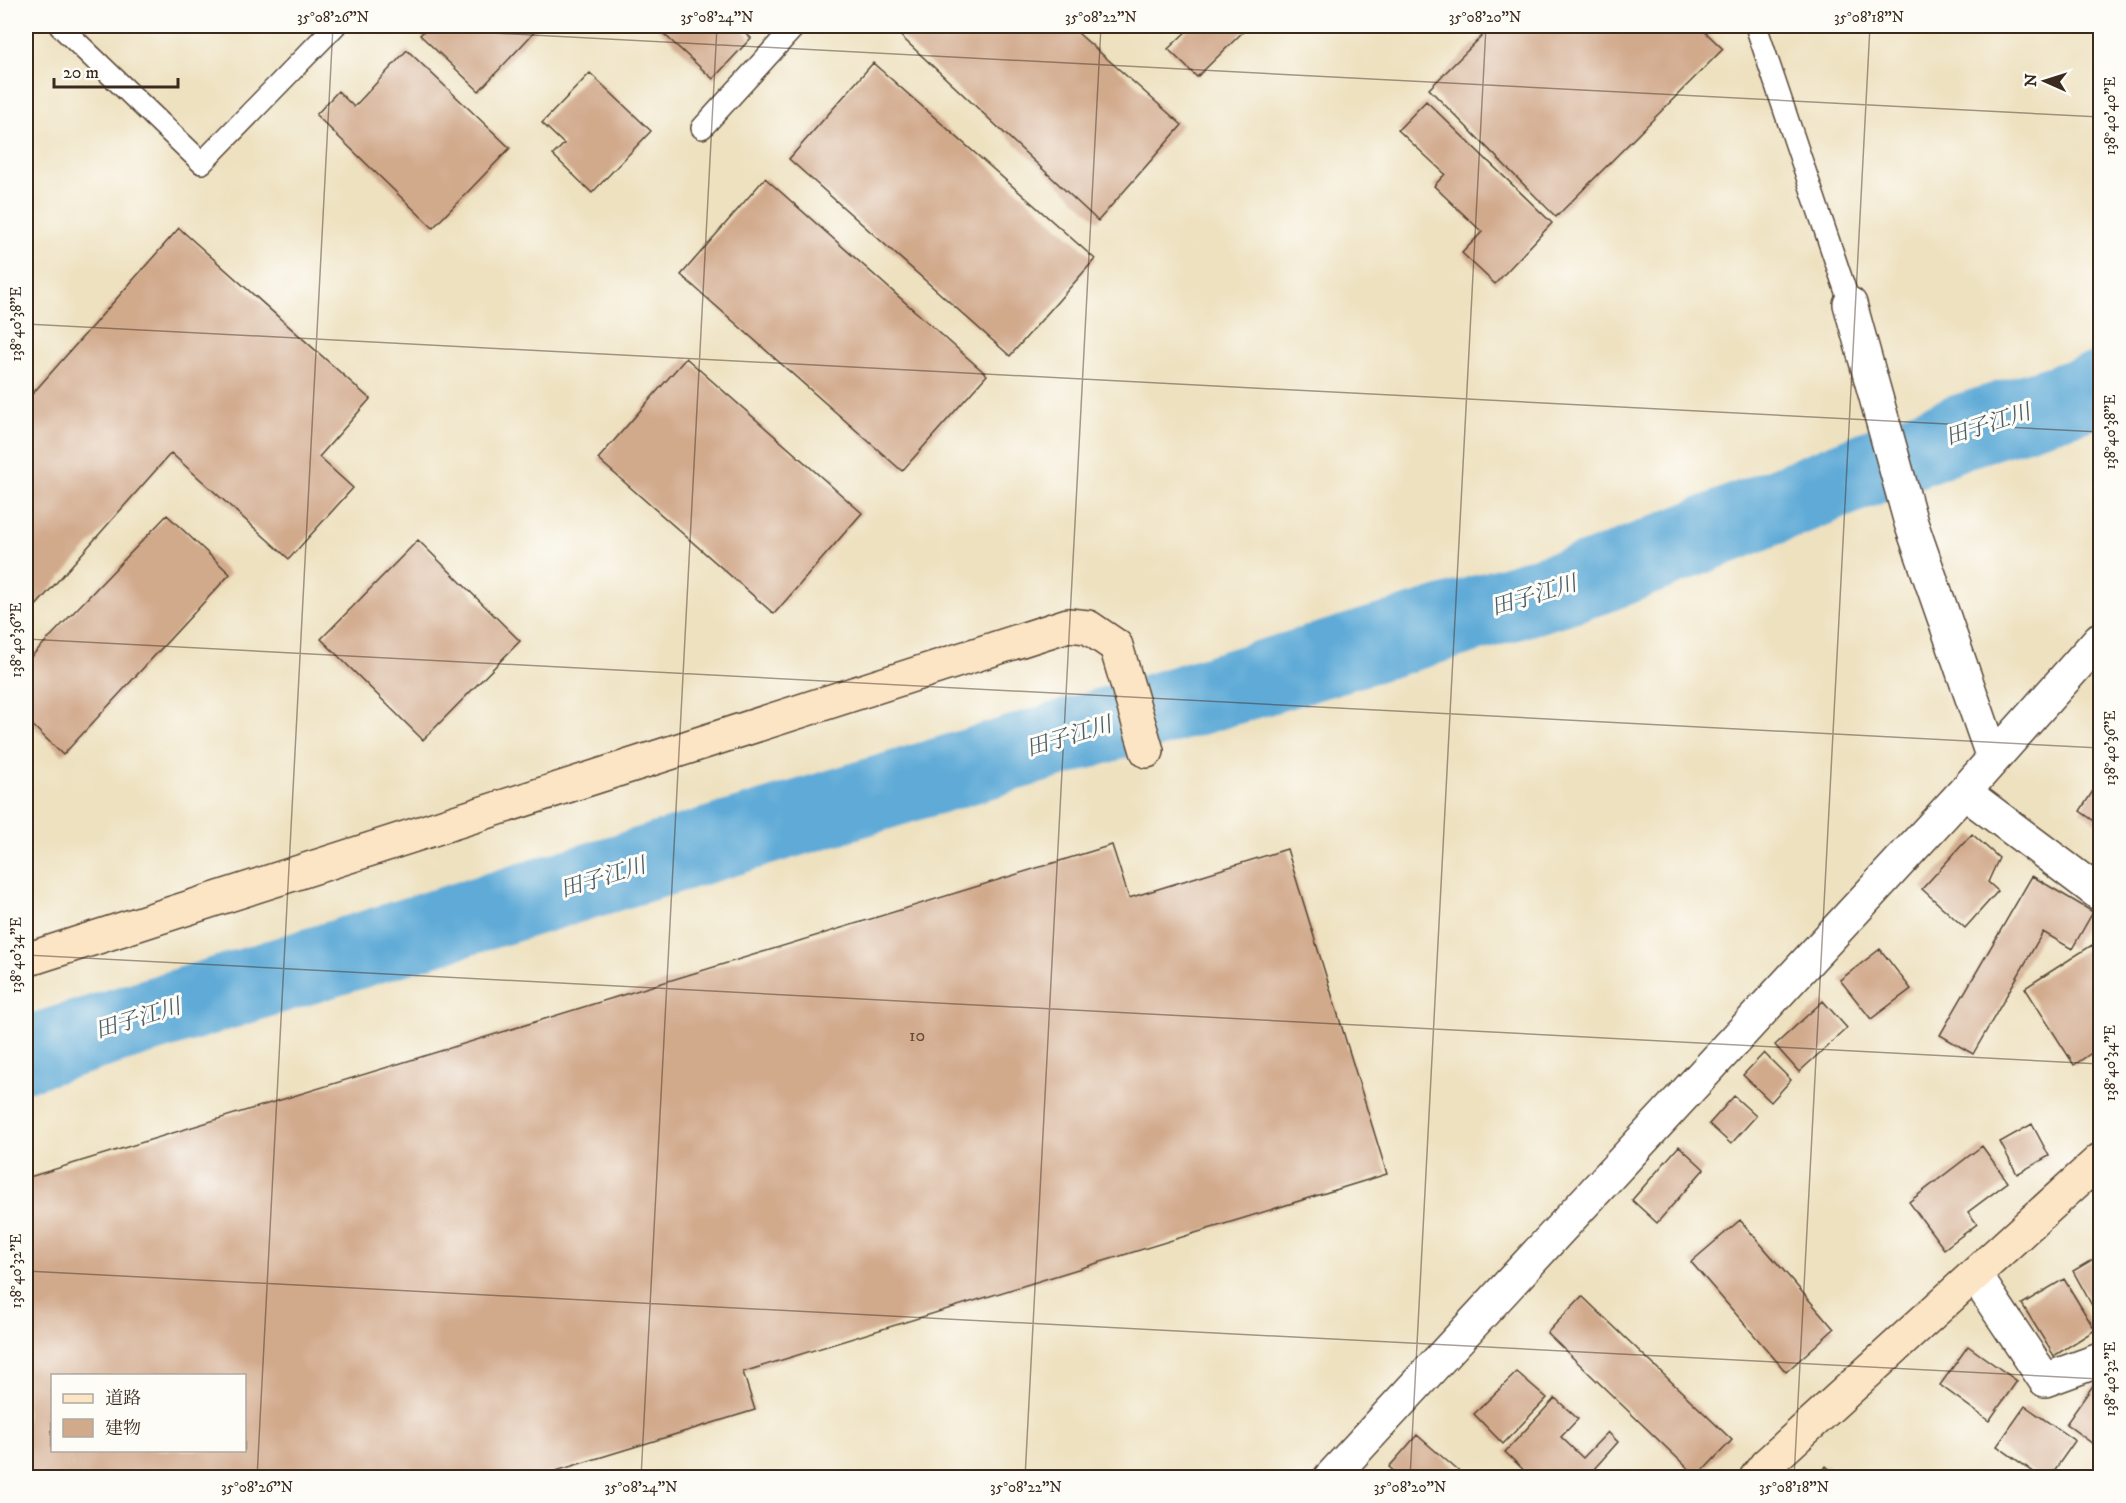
<svg xmlns="http://www.w3.org/2000/svg" width="2126" height="1503" font-family="'IM FELL DW Pica','Noto Serif JP',serif">
	<style>
		.lines { fill: none; stroke-linecap: round; stroke-linejoin: round }
		.river { stroke: #5eaad7; stroke-width: 75 }
		.building { fill: #d1a98b; fill-rule: evenodd }
		.lane-casing { stroke: #564536; stroke-width: 24 }
		.street-casing { stroke: #564536; stroke-width: 36 }
		.secondary-casing { stroke: #564536; stroke-width: 36 }
		.lane { stroke: #fff; stroke-width: 21 }
		.street { stroke: #fff; stroke-width: 33 }
		.secondary { stroke: #fce5c4; stroke-width: 33 }
		.ticks { fill: none; stroke: #3b2a1e; stroke-width: 1.5; stroke-opacity: 0.45 }
		.labels { text-anchor: middle; dominant-baseline: central; stroke-width: 6; stroke-linejoin: round; paint-order: stroke }
		.number-label { font-size: 18px; fill: #604a39 }
		.water-label { font-size: 22px; font-style: italic; fill: #495d68; stroke: #fdfcf7 }
		.neatline { fill: none; stroke: #3b2a1e; stroke-width: 2 }
		.ticks-label { font-size: 15px; text-anchor: middle; fill: #3b2a1e }
	</style>
	<rect width="100%" height="100%" fill="#fdfcf7"/>
	<filter id="ink" filterUnits="userSpaceOnUse"><feTurbulence type="fractalNoise" baseFrequency=".0167" numOctaves="2"/><feDisplacementMap in="SourceGraphic" scale="12" xChannelSelector="R" yChannelSelector="G"/><feConvolveMatrix kernelMatrix="1 2 1 2 8 2 1 2 1" color-interpolation-filters="sRGB"/></filter>
	<filter id="wash" filterUnits="userSpaceOnUse"><feTurbulence type="fractalNoise" baseFrequency=".008" numOctaves="4" result="noise"/><feDisplacementMap in="SourceGraphic" scale="24" xChannelSelector="R" yChannelSelector="G"/><feGaussianBlur stdDeviation="1.35" result="paint"/><feColorMatrix in="noise" values="0 0 0 0 0 0 0 0 0 0 0 0 0 0 0 0 0 1.4 0 .05"/><feComposite in="paint" operator="in"/></filter>
	<g filter="url(#wash)">
		<rect width="100%" height="100%" fill="#eee1c0"/>
		<g class="lines">
			<path class="river" d="M26 1054 413 934 1601 576 1960 432 2100 389"/>
		</g>
		<g id="blocks">
			<path class="building" d="M429 26H540L479 91 420 35Z
				M655 26H738L751 38 713 79Z
				M890 26H1070L1182 125 1098 221Z
				M1192 26H1249L1197 77 1168 49Z
				M1492 26H1699L1723 49 1556 217 1429 89Z
				M407 50 510 148 433 228 316 115 338 91 354 107Z
				M873 63 1095 259 1010 356 789 159Z
				M590 73 651 131 592 193 553 155 564 144 542 123Z
				M1426 101 1552 223 1495 284 1462 253 1482 232 1434 186 1445 174 1398 130Z
				M765 178 987 375 902 471 681 275Z
				M179 228 370 399 319 457 353 488 289 559 171 453 26 617V401Z
				M686 358 862 513 774 614 598 459Z
				M167 515 230 574 63 755 26 719V662Z
				M418 540 520 641 423 740 321 639Z
				M2100 780V825L2080 811Z
				M1972 834 1999 858 1988 882 1998 891 1965 928 1922 889Z
				M1112 845 1129 898 1287 849 1387 1174 743 1372 755 1410 533 1478H26V1178ZM52 1376H244V1450H52Z
				M2032 876 2093 912 2072 949 2043 932 1973 1054 1940 1035Z
				M2092 945 2100 959V1047L2074 1065 2025 988Z
				M1880 949 1911 989 1871 1019 1840 980Z
				M1823 1001 1847 1028 1799 1072 1775 1045Z
				M1764 1053 1791 1080 1771 1102 1743 1075Z
				M1734 1096 1756 1116 1731 1144 1709 1124Z
				M2032 1124 2049 1156 2017 1174 2000 1142Z
				M1679 1146 1704 1169 1657 1223 1632 1200Z
				M1982 1146 2008 1182 1968 1212 1977 1224 1944 1249 1909 1202Z
				M1740 1220 1834 1329 1786 1372 1691 1262Z
				M2100 1255V1320L2073 1271Z
				M2064 1279 2095 1330 2054 1356 2022 1304Z
				M1582 1296 1732 1440 1697 1477 1547 1333Z
				M1968 1346 2017 1381 1989 1421 1940 1385Z
				M1517 1372 1547 1398 1503 1444 1474 1414Z
				M2094 1384 2100 1388V1449L2066 1424Z
				M1555 1398 1578 1419 1561 1437 1583 1458 1608 1432 1618 1442 1586 1478H1532L1505 1452Z
				M2025 1406 2075 1441 2049 1478H2042L1997 1446Z
				M1417 1435 1462 1474 1459 1478H1402L1389 1467Z
				M1826 1466 1841 1478H1818Z"/>
		</g>
	</g>
	<g filter="url(#ink)">
		<use href="#blocks" fill-opacity="0" stroke="#564536" stroke-width="1.5"/>
		<g class="lines">
			<defs>
				<path id="lane" d="M60 26 202 163 335 26
					M1756 26 1850 304
					M702 128 795 26"/>
				<path id="street" d="M1850 304 1911 523 1993 758
					M1964 792 2100 894
					M1975 1275 2045 1380 2100 1360
					M1330 1478 1964 792 2100 639"/>
				<path id="secondary" d="M26 960 1068 625 1088 627 1116 646 1147 751
					M1756 1478 1766 1465 2100 1160"/>
			</defs>
			<use href="#lane" class="lane-casing"/>
			<use href="#street" class="street-casing"/>
			<use href="#secondary" class="secondary-casing"/>
			<use href="#lane" class="lane"/>
			<use href="#street" class="street"/>
			<use href="#secondary" class="secondary"/>
		</g>
	</g>
	<path class="ticks" d="M358 26 2100 117M26 324 2100 432M26 639 2100 748M26 955 2100 1064M26 1271 2100 1379M257 1478 333 26M641 1478 717 26M1025 1478 1101 26M1410 1478 1486 26M1794 1478 1870 26"/>
	<g class="labels">
		<g class="number-label">
			<text x="917" y="1036">10</text>
		</g>
		<g class="water-label">
			<text transform="translate(1988 425) rotate(-18)">田子江川</text>
			<text transform="translate(1534 596) rotate(-17)">田子江川</text>
			<text transform="translate(1069 737) rotate(-17)">田子江川</text>
			<text transform="translate(603 878) rotate(-17)">田子江川</text>
			<text transform="translate(138 1019) rotate(-17)">田子江川</text>
		</g>
	</g>
	<rect width="2126" height="1503" fill="none" stroke="#fdfcf7" stroke-width="66"/>
	<rect x="51" y="1374" width="195" height="78" fill="#fdfcf7" stroke="#afa8a0" stroke-width="1.5"/>
	<rect x="63" y="1394" width="30" height="9" fill="#fce5c4" stroke="#afa8a0" stroke-width="1.5"/>
	<text x="105" y="1404" font-size="18" fill="#3b2a1e">道路</text>
	<rect x="63" y="1419" width="30" height="18" fill="#d1a98b" stroke="#afa8a0" stroke-width="1.5"/>
	<text x="105" y="1434" font-size="18" fill="#3b2a1e">建物</text>
	<g transform="translate(2045 81) rotate(273)" stroke="#fdfcf7" stroke-width="4.5" paint-order="stroke">
	<path d="M0-4.5L10 22L0 15L-10 22Z" fill="#3b2a1e"/>
	<text y="-9" font-size="16" font-weight="bold" text-anchor="middle" fill="#3b2a1e">N</text>
	</g>
	<path d="M54 78v9h124v-9" fill="none" stroke="#3b2a1e" stroke-width="3"/>
	<text x="63" y="78" font-size="18" fill="#3b2a1e" stroke="#fdfcf7" stroke-width="4.5" paint-order="stroke">20 m</text>
	<rect x="33" y="33" width="2060" height="1437" class="neatline"/>
	<g class="ticks-label">
		<text x="333" y="22">35°08'26"N</text>
		<text x="717" y="22">35°08'24"N</text>
		<text x="1101" y="22">35°08'22"N</text>
		<text x="1485" y="22">35°08'20"N</text>
		<text x="1869" y="22">35°08'18"N</text>
		<text transform="translate(2110 116) rotate(-90)" y="5">138°40'40"E</text>
		<text transform="translate(16 324) rotate(-90)" y="5">138°40'38"E</text>
		<text transform="translate(2110 432) rotate(-90)" y="5">138°40'38"E</text>
		<text transform="translate(16 640) rotate(-90)" y="5">138°40'36"E</text>
		<text transform="translate(2110 748) rotate(-90)" y="5">138°40'36"E</text>
		<text transform="translate(16 955) rotate(-90)" y="5">138°40'34"E</text>
		<text transform="translate(2110 1063) rotate(-90)" y="5">138°40'34"E</text>
		<text transform="translate(16 1271) rotate(-90)" y="5">138°40'32"E</text>
		<text transform="translate(2110 1379) rotate(-90)" y="5">138°40'32"E</text>
		<text x="257" y="1492">35°08'26"N</text>
		<text x="641" y="1492">35°08'24"N</text>
		<text x="1026" y="1492">35°08'22"N</text>
		<text x="1410" y="1492">35°08'20"N</text>
		<text x="1794" y="1492">35°08'18"N</text>
	</g>
</svg>
